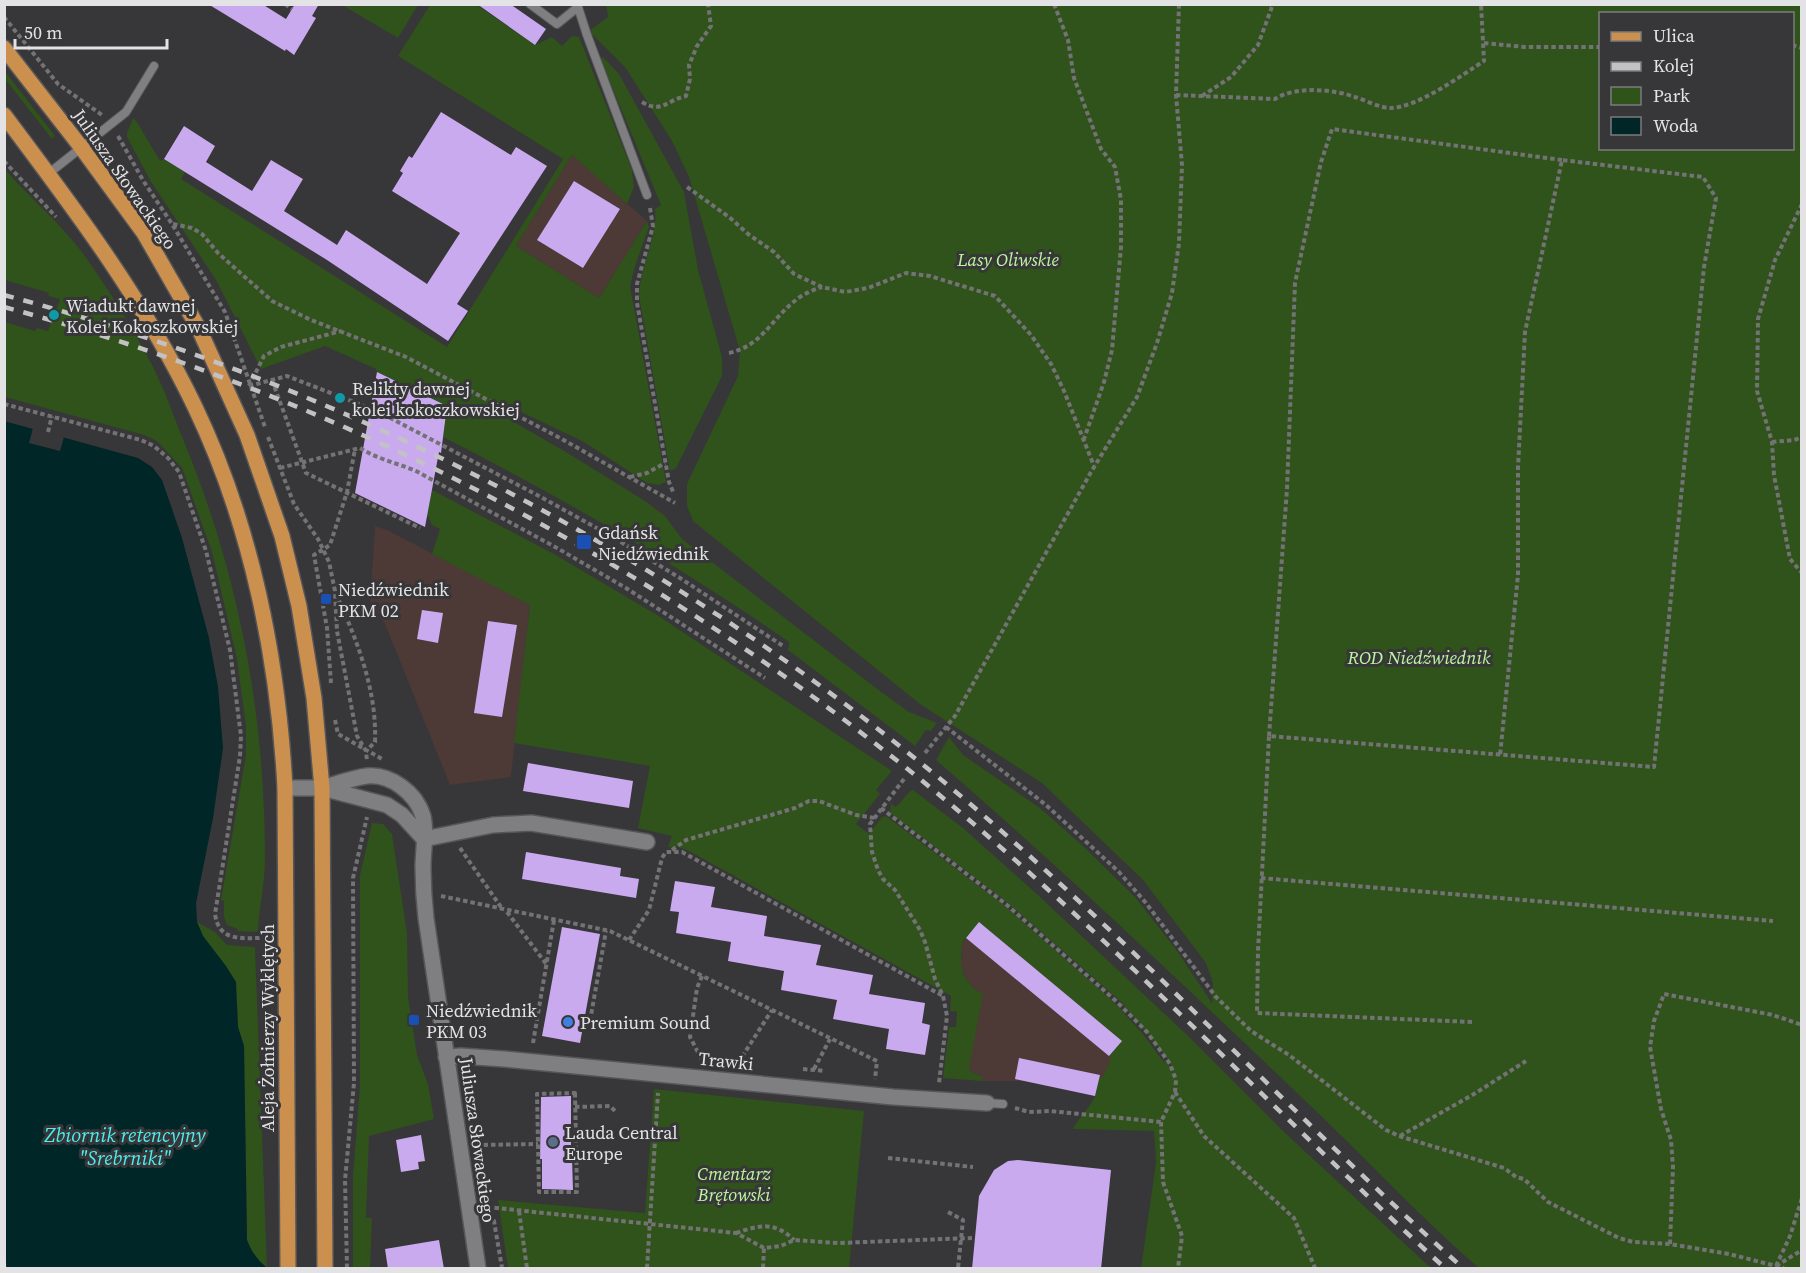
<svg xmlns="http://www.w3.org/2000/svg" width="1806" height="1273" font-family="'Source Serif 4',serif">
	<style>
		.industrial { fill: #4d3935 }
		.green { fill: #30521b; fill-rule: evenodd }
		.water { fill: #012627 }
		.pier { fill: #373639 }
		.building { fill: #caaaef }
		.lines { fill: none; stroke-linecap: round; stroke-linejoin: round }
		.service-casing { stroke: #565558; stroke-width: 10 }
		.minor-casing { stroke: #565558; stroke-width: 18 }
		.primary-casing { stroke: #565558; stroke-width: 18 }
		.path { stroke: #737274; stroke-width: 4; stroke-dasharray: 4.5 3; stroke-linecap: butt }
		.service { stroke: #7f7e81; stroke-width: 8 }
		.minor { stroke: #7f7e81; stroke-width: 15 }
		.primary { stroke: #cb904d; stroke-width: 15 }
		.rail { stroke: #c2c1c3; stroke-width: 4.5; stroke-dasharray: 10 10; stroke-linecap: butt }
		.culture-dot { fill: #0f9aa8; stroke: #373639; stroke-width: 2 }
		.transit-dot { fill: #1a4fb4; stroke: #373639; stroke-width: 2 }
		.shop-dot { fill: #3f7fe0; stroke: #373639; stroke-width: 2 }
		.service-dot { fill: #5c6f8a; stroke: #373639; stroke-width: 2 }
		.labels { text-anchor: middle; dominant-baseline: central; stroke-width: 6; stroke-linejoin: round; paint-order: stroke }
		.street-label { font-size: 18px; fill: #e3e2e4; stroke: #373639 }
		.park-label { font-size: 18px; font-style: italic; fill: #bcf79d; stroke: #373639 }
		.poi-label { font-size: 18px; fill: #e3e2e4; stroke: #373639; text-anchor: start }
		.water-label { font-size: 20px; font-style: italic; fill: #4aeff0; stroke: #373639 }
	</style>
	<rect width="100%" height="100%" fill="#373639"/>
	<path class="industrial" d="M572 155 647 221 599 298 516 246Z
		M375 526 387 530 530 604 511 777 450 785 385 624 370 603Z
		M979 922 1122 1041 1103 1078 1099 1077 1095 1096 1024 1081H982V1076L971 1072 969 1068 973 988 964 975 961 962 962 943Z"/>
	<path class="green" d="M606 4 1801 5V1268H1479C1423 1220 1372 1165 1319 1114 1193 994 1068 874 936 760L949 737 963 755 1040 808 1084 847 1135 897 1175 948 1212 1003 1213 983 1206 963 1143 880 1042 783 920 704 693 521 687 506V484L738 376 740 351 689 177 672 141 625 67 589 31 608 17ZM1600 14H1792V148H1600Z
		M342 5H418L398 38Z
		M430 5H477L535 45 552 37 562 46 572 36 579 37 632 170 634 187 627 204 572 155 516 246 599 298 647 221 649 227 635 266 630 286 666 482 659 485 647 483 584 442 502 403 497 412 571 455 645 501 665 516 682 539 876 688 909 712 937 723 931 731 926 730 915 746 788 650 789 642C678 565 563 498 443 437L447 406 377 372 376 369 325 346 261 369 216 280 150 180 127 137V133L133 118 137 122 160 161 164 159 185 172 181 179 447 347 563 159 398 56Z
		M603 57 619 74 684 192 698 270 722 357V376L676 468 670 471 639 296C640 266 658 238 655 209L661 205 600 58Z
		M4 70 55 136 52 139 5 79Z
		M4 168C29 198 61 223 84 255 109 290 134 329 153 367 165 390 173 415 183 439 239 575 265 712 265 859 265 883 259 908 258 932L238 931V929L227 925 224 917V901L221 900 246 755V727L237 659 212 552 182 468 157 441 144 435 5 397V322L35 331 37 328 48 331 60 299 48 296 49 293 5 280Z
		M432 490 554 554 657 615 892 771 876 790 880 794 856 824 869 834 882 817 886 816 1004 905 1116 1004 1143 1034 1162 1060 1173 1068 1167 1058 1120 1001 1008 903 893 815 890 811 891 803 895 807C903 803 905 793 913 790L963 828 1038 895 1186 1034 1283 1131 1431 1268H1141L1156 1162 1154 1131 1073 1129C1079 1117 1090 1108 1095 1096 1097 1090 1098 1083 1099 1077H1103L1111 1059 1109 1056 1121 1041 979 922 962 943 961 962 964 975 973 988 983 994 969 1068 971 1072 982 1076V1081L943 1078 949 1027H956L957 1012 950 1011 951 996 689 851 678 847H668L672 836 638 828 650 766 514 743 530 605 432 554 440 529 432 525 427 514Z
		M372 823 383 824 392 834 407 933 408 997 417 1055 428 1084 434 1119 369 1136 366 1218H372L370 1268H353V1177L360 1085V875Z
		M197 922 215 932 227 945 255 947 267 1267C256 1260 251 1253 247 1240L244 1046 238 1027 237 1006 213 950 203 936Z
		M654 1089 864 1111 849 1268H508L498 1200 645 1213Z"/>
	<path class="water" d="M4 421 138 458 152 467 162 480 182 538 209 638 218 687 223 748 213 818 196 903 197 922 203 936 226 966 236 982 238 1027 244 1046 247 1240C252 1253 258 1260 267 1268H7L4 1249Z"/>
	<path class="pier" d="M33 428 64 437 60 451 29 443Z"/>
	<path class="building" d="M208 4H262L286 19 295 4H319L312 16 316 18 294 55 286 49 285 51Z
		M477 4H510L546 29 535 45Z
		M441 112 511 155 516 147 547 166 457 304 468 311 448 341 327 260 164 159 184 126 215 146 206 162 252 191 271 160 303 179 284 211 337 245 346 230 427 284 460 233 392 191 403 173 400 171 409 156 412 158Z
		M574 181 620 209 583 268 537 240Z
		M377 372 447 406 441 453 439 452 425 527 355 493Z
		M422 610 443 613 438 643 417 639Z
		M488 621 517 625 502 717 474 713Z
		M528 763 633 781 629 808 523 791Z
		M526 852 621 868 620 876 639 879 636 898 522 879Z
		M675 881 715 887 711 907 767 916 764 936 821 945 816 965 873 975 869 994 925 1003 922 1023 930 1025 925 1055 886 1049 889 1029 833 1019 837 1000 781 990 784 971 728 961 731 942 676 933 679 912 670 911Z
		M979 922 1122 1041 1109 1056 966 938Z
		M562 927 600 934 580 1043 542 1036Z
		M1019 1058 1100 1075 1095 1096 1015 1079Z
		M571 1096V1158H572L573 1190 542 1189V1159H540L541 1097Z
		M421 1135 425 1161 418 1162 419 1169 401 1172 396 1140Z
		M1018 1160 1111 1170 1101 1269H972L979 1196 994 1170 1008 1161Z
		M439 1240 444 1269H388L385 1249Z"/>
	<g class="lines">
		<defs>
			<path id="service" d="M530 4 557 24 578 7V4
				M578 7 587 35 647 195
				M48 174 126 112 154 66
				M987 1103 1003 1104"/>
			<path id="minor" d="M285 788H322L387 805 402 815 424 839
				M322 788C336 784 352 778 367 776 391 774 416 793 423 816 427 832 423 851 423 867 423 884 424 901 426 918L478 1268
				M424 839 493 825 531 823 647 842
				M446 1057 461 1056 504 1059 893 1097 987 1103"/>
			<path id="primary" d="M4 48 81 147 144 233 199 329 247 435 282 536 299 606 314 698 322 788 325 1268
				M4 115C74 208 145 302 195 407 251 524 278 658 285 788L288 1268"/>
		</defs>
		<use href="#service" class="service-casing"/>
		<use href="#minor" class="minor-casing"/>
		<use href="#primary" class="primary-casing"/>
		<path class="path" d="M285 4 292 9
			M1054 4 1068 40 1074 78 1101 149 1115 167 1121 200V247L1112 350 1104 382 1084 439
			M4 17 58 84 102 115
			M1484 43 1525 47H1600
			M1792 45 1802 48
			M1176 95 1275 99C1295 86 1333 89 1355 97 1365 100 1380 108 1390 108 1417 108 1462 75 1484 61L1481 4
			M1202 96 1231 77 1258 45 1273 4
			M642 102C662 114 667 100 686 96L690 79 689 65 697 46 711 26 708 4
			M118 136 144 182 172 224 225 312 265 427
			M4 161 56 217
			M687 187 729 217 748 234 774 252 794 274 822 287 845 292 868 288 906 273 930 276 995 296 1031 335 1051 364 1064 391 1094 466
			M1802 204 1775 260 1758 319 1757 391 1772 442 1774 475 1790 559 1802 573
			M650 208 653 226 637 284V303L669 482 674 494
			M173 224 192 228 202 234 218 253 272 301 311 320 406 357 560 438 675 503
			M729 353C762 346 772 318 796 300 803 294 813 290 822 287
			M272 380 306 473 420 528
			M249 386 287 376 377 411 539 496 611 536 680 578 783 646
			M249 386 264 356 281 347 341 331
			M4 404 141 440 154 446 168 458 179 472 206 551 230 650 241 736 240 756 215 914C219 942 241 938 264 938
			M48 432 52 416
			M268 437 294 504 318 539 329 562 335 591 337 631 357 736 366 751 367 761
			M1772 442 1794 440 1802 437
			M280 468 360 448C377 459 397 463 416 471L557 548 626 588 765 678
			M630 477 647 473 665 463
			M336 594C357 640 377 690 375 742L366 751
			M331 683 327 628 314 555 330 545 347 492 355 449
			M335 720 338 734 382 759
			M946 727 1046 805 1119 872 1146 903 1216 997 1251 1031 1289 1055 1386 1130 1399 1136 1504 1168 1516 1177 1524 1179 1548 1202 1619 1238 1633 1242 1670 1244 1729 1254 1784 1268
			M1269 736 1287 489 1295 283 1321 162 1332 129 1562 160
			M925 753 955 716 1091 472 1137 397 1157 343 1172 293 1179 243 1182 165 1176 95 1179 4
			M904 779 870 824 872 852 878 870 883 879 895 890 920 930 925 942 935 979 943 996 947 1016 939 1083
			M881 808 1007 905 1116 1001 1147 1032 1170 1064 1176 1080 1175 1092 1161 1122 1050 1111 1029 1112 1015 1108
			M460 848 503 910
			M672 850 686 840 795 808 809 801H819L856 815 875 818
			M1261 878 1773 921
			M441 896 610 931 877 1061 875 1079
			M507 912 547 965
			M629 940 649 910 662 858 666 852H682L943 996
			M702 976 697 988 690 1037 703 1062
			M590 1021 606 931
			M1472 1022 1257 1013 1258 951 1269 736 1654 767 1704 267 1716 198 1703 177 1562 160 1525 332 1518 467V575L1500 756
			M533 1043 554 920
			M738 1063 772 1010
			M803 1069 825 1071
			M814 1069 830 1039
			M1175 1092 1204 1136 1294 1218 1315 1268
			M575 1093 577 1192H539L537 1094Z
			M575 1107 610 1106 615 1111
			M1161 1122 1163 1182 1182 1236 1178 1268
			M1400 1136 1474 1094 1526 1061
			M476 1145 538 1144
			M888 1158 973 1167
			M487 1207 736 1233 764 1248 781 1246 794 1240 838 1243 972 1238
			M519 1211 527 1268
			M948 1212 963 1220 958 1268
			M488 1215 494 1221 502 1268
			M736 1233C760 1225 774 1221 794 1240
			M1670 1244 1673 1167 1671 1140 1661 1109 1650 1047 1654 1021 1664 994 1773 1015 1802 1025
			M1776 1266 1790 1236 1802 1198
			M1776 1266 1802 1250
			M347 1268 345 1180 354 1083 353 878 367 817
			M647 1268 658 1093
			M763 1268 764 1248"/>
		<use href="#service" class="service"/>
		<use href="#minor" class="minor"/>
		<use href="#primary" class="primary"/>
		<path class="rail" d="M4 295C357 389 691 566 969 803 1142 950 1294 1118 1463 1268
			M4 307C368 405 707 591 990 838 1148 975 1291 1128 1445 1268"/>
	</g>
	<g class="culture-dot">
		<circle cx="54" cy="315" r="6"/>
		<circle cx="340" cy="398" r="6"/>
	</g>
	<g class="transit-dot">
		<rect x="576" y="534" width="16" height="16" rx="3"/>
		<rect x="320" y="593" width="12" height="12" rx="3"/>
		<rect x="408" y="1014" width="12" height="12" rx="3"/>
	</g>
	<circle class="shop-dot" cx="568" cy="1022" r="6"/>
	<circle class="service-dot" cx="553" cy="1142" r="6"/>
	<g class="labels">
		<g class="street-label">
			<text transform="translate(125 179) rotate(55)">Juliusza Słowackiego</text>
			<text transform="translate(267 1028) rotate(-90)">Aleja Żołnierzy Wyklętych</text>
			<text transform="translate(726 1061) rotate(6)">Trawki</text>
			<text transform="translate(478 1140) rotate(82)">Juliusza Słowackiego</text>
		</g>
		<g class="park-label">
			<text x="1008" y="259">Lasy Oliwskie</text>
			<text x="1419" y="657">ROD Niedźwiednik</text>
			<text x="734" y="1173">Cmentarz<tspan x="734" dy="21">Brętowski</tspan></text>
		</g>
		<g class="poi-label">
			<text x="66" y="305">Wiadukt dawnej<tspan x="66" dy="21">Kolei Kokoszkowskiej</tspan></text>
			<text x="352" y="388">Relikty dawnej<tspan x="352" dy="21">kolei kokoszkowskiej</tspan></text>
			<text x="598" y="532">Gdańsk<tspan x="598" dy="21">Niedźwiednik</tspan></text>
			<text x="338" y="589">Niedźwiednik<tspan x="338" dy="21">PKM 02</tspan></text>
			<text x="426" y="1010">Niedźwiednik<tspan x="426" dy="21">PKM 03</tspan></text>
			<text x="580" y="1022">Premium Sound</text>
			<text x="565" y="1132">Lauda Central<tspan x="565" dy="21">Europe</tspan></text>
		</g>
		<g class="water-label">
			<text x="125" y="1135">Zbiornik retencyjny<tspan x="125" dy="23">"Srebrniki"</tspan></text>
		</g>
	</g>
	<rect width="1806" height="1273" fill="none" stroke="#e3e2e4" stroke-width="12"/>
	<rect x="1599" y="12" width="195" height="138" fill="#373639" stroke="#7c7b7d" stroke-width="1.5"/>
	<rect x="1611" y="32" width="30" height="9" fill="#cb904d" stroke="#7c7b7d" stroke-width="1.5"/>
	<text x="1653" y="42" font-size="18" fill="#e3e2e4">Ulica</text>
	<rect x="1611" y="62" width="30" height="9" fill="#c2c1c3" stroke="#7c7b7d" stroke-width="1.5"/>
	<text x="1653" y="72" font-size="18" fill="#e3e2e4">Kolej</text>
	<rect x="1611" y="87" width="30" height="18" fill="#30521b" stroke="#7c7b7d" stroke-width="1.5"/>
	<text x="1653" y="102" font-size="18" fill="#e3e2e4">Park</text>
	<rect x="1611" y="117" width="30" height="18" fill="#012627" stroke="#7c7b7d" stroke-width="1.5"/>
	<text x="1653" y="132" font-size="18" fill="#e3e2e4">Woda</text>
	<path d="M15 39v9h152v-9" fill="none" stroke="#e3e2e4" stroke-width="3"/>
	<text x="24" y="39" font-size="18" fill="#e3e2e4" stroke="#373639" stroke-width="4.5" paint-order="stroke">50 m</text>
</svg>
